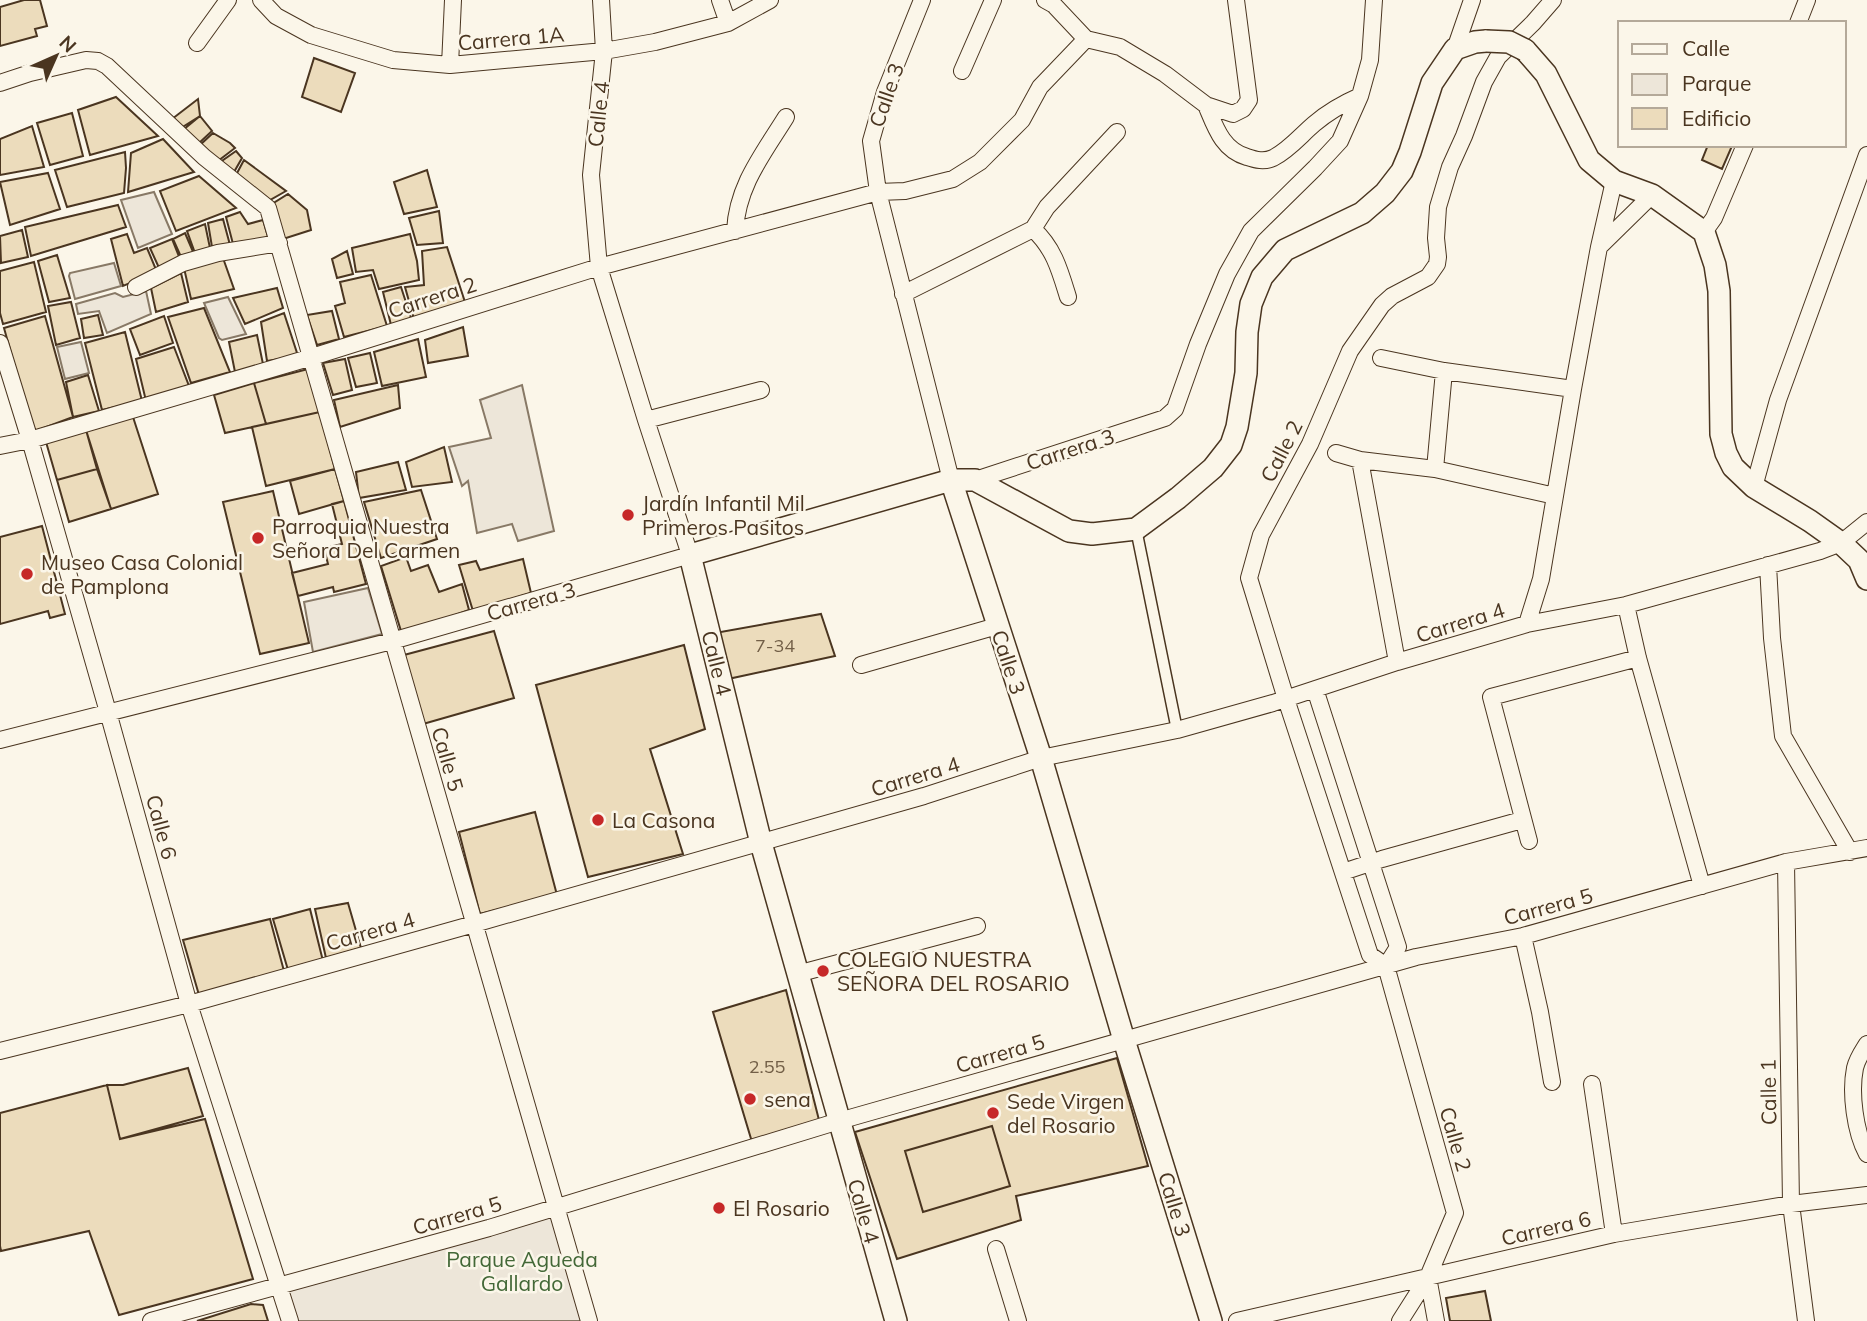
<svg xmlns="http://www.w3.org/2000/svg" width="1867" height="1321" font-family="Mulish,sans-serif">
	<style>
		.green { fill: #ede6d9; stroke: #887966; stroke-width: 2 }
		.building { fill: #ecdcbc; stroke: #4a3520; stroke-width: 2 }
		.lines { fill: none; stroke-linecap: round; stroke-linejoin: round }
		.pedestrian-casing { stroke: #4a3520; stroke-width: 13 }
		.minor-casing { stroke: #4a3520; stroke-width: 18 }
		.secondary-casing { stroke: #4a3520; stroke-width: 24 }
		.pedestrian { stroke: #fbf6e9; stroke-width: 10 }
		.minor { stroke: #fbf6e9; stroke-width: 16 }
		.secondary { stroke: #fbf6e9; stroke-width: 21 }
		.secondary-bridge-casing { stroke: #4a3520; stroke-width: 24; stroke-linecap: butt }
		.secondary-bridge { stroke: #fbf6e9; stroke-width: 21 }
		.poi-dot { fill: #c62828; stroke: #fbf6e9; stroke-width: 2.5 }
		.labels { text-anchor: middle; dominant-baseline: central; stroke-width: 5; stroke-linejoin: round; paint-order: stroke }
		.number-label { font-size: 18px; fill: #725f47 }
		.street-label { font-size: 21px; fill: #4a3520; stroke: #fbf6e9 }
		.poi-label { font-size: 21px; fill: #4a3520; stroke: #fbf6e9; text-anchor: start }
		.park-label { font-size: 21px; fill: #436837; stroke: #fbf6e9 }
	</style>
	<rect width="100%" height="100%" fill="#fbf6e9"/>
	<path class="green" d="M154 192 172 234 138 248 121 200Z
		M114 263 121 286 75 299 69 276 70 273Z
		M146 291 151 314 107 333 99 311 78 314 76 304 115 293 123 297Z
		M228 297 246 334 222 340 219 338 204 303Z
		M81 342 89 373 65 379 57 347Z
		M522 385 554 531 518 541 512 524 477 533 468 481 462 486 449 447 491 438 480 400Z
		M368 588 382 634 313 652 304 602Z
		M558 1209 589 1321H290L279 1285Z"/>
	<path class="building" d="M24 0H40L47 26 35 29 37 36 0 46V7Z
		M314 58 355 73 341 112 302 97Z
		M116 97 158 136 90 155 78 110Z
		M198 99 200 116 181 128 172 119Z
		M72 113 83 156 50 165 37 123Z
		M200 116 212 131 198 144 183 130Z
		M32 126 44 167 0 175V139Z
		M213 133 230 143 235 148 218 161 200 145Z
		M163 139 194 172 128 192 131 153Z
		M1708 145 1732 146 1722 169 1702 160Z
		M236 151 242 158 234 172 219 163Z
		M125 152 126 168 124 193 67 207 55 170Z
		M244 160 286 191 270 200 236 175Z
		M427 170 437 207 404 214 394 182Z
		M48 173 60 209 10 225 0 182Z
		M199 176 236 208 176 231 160 191Z
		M288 194 307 210 311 230 283 239 272 204Z
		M118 205 126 227 31 256 25 227Z
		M439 211 443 243 417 245 409 218Z
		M240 212 248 224 263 220 269 240 233 244 226 217Z
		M223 219 230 245 212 247 208 223Z
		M205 224 210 248 195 253 187 231Z
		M22 230 28 257 1 263 0 236Z
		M185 233 194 254 182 259 173 239Z
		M127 234 134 253 147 248 157 272 123 286 111 239Z
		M410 234 417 261 419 280 379 289 373 270 356 272 352 248Z
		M172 239 180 259 160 270 150 248Z
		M447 247 465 302 414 319 405 287 424 285 422 251Z
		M347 251 353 274 337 278 332 259Z
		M57 255 70 298 49 302 38 261Z
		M223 258 234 289 191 299 184 268Z
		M34 262 46 312 3 324 0 313V271Z
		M181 273 188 302 156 312 151 288Z
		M371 275 387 326 344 337 335 306 345 303 340 282Z
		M401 287 412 321 391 325 383 292Z
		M277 288 283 308 245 324 233 298Z
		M71 302 80 338 56 345 48 306Z
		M204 308 230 372 191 383 168 317Z
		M332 311 339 339 317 345 307 315Z
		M284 313 298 356 267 361 261 322Z
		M98 315 103 335 84 338 81 319Z
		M45 316 73 417 33 432 4 328Z
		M164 316 173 343 140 355 130 329Z
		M463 327 468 356 428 363 425 340Z
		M125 332 142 401 102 410 85 343Z
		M257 335 263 364 235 372 229 342Z
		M418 339 426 377 382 386 374 352Z
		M174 347 189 386 146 401 136 359Z
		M370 353 377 383 356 387 348 358Z
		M345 359 352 390 333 395 323 363Z
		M308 369 320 412 266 424 254 383Z
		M88 375 99 411 73 417 66 382Z
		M254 383 266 424 225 433 214 395Z
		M398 385 400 408 340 427 334 400Z
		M320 412 335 469 266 486 252 427Z
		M133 417 158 494 111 509 86 430Z
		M86 430 97 469 57 480 46 442Z
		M444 447 452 482 412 487 406 462Z
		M398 462 406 490 359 498 356 472Z
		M97 469 111 509 69 522 57 480Z
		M335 469 344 501 299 514 290 481Z
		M421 490 437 539 381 558 364 502Z
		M273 491 309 643 260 654 223 502Z
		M344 501 366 584 334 592 333 587 298 596 292 573 328 564 324 548 342 544 332 504Z
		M42 526 65 614 50 618 48 611 0 624V537Z
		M406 557 411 571 428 565 439 592 462 584 469 610 442 620 401 631 381 566Z
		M523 559 531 593 473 611 459 565 476 561 480 570Z
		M821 614 835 656 728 679 715 633Z
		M494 631 514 698 423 724 404 655Z
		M684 645 705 729 650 749 683 854 588 877 536 685Z
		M535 812 557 895 480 914 459 832Z
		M348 903 361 948 326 958 315 909Z
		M310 909 323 961 288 970 273 919Z
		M270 919 284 971 199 995 183 940Z
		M786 990 819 1120 752 1142 713 1012Z
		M1117 1058 1148 1166 1016 1196 1021 1220 897 1259 855 1132Z
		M188 1068 203 1116 120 1139 107 1085H123Z
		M107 1085 120 1139 205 1119 253 1279 119 1315 89 1231 1 1251 0 1246V1113Z
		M992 1126 1010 1186 923 1212 905 1151Z
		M1485 1291 1491 1321H1450L1446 1298Z
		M251 1304 263 1305 268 1321H197Z"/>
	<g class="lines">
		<defs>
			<path id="pedestrian" d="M1136 529 1177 730"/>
			<path id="minor" d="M261 0 276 16 311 35 393 60 450 65 604 51 655 42 728 23 770 0
				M720 0 728 23
				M922 0 885 92 871 141 878 192 951 480
				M1045 0 1054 5 1086 39 1120 47 1165 74 1206 105 1233 114 1243 109 1249 100 1236 0
				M1798 23 1807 0
				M197 43 228 0
				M1455 49 1472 0
				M450 65 453 0
				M962 71 993 0
				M0 83 30 73 86 60 98 61 107 66 204 157 268 208 589 1321
				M1206 105C1215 126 1222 150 1247 157 1256 160 1264 162 1273 158 1289 150 1301 135 1314 124 1328 112 1344 103 1360 96L1370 60 1374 0
				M1033 229C1054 248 1060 271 1068 297
				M735 231C737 186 763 154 786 117
				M1704 232 1714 218 1745 145
				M1599 247 1652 195
				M136 287 183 263 218 253 279 243
				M903 294 1033 229 1047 207 1117 132
				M0 343 30 440 108 712 189 1004 290 1321
				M1381 358 1444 371 1573 389
				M646 420 761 390
				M0 446 30 440 312 357 599 267 878 192 905 191 953 179 980 162 1022 120 1040 87 1086 39
				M1336 453 1360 460 1435 469 1555 496
				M1360 460 1397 662
				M1435 469 1444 371
				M975 480 1165 418 1175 409 1198 344 1227 274 1251 231 1315 168 1340 141 1360 96
				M1754 487 1778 400 1867 155
				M1768 565 1772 638 1783 736 1850 852
				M1626 605 1638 658 1702 886
				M1527 624 1541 579 1573 389 1599 247 1614 181
				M861 665 997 626
				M1315 689 1398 947 1386 966
				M0 740 392 641 690 555 646 420 599 267 591 175 604 51 601 0
				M1529 841 1491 697 1638 658
				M1786 862 1791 1204 1806 1321
				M1343 872 1382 859 1522 820
				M1523 936 1540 1012 1552 1082
				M797 974 977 926
				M1867 1044C1862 1052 1857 1059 1855 1068 1850 1093 1855 1132 1867 1154
				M0 1051 189 1004 474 924 924 796 1041 758 1177 730 1273 703 1397 662 1527 624 1626 605 1820 551 1841 543 1867 522
				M1592 1084 1614 1234
				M996 1249 1018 1321
				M1428 1277 1436 1321
				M151 1321 489 1228 839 1121 1416 957 1523 936 1786 862 1867 848
				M1237 1321 1614 1234 1791 1204 1867 1195
				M1400 1321 1428 1277 1455 1213 1386 966 1370 955 1286 699 1249 578 1261 535 1310 444 1350 351 1382 305 1392 296 1428 277 1437 264 1438 257 1436 238 1438 207 1450 167 1464 136 1484 82 1498 57 1533 23 1553 0"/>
			<path id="secondary" d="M1525 50 1546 74 1589 160 1614 181 1652 195 1704 232 1715 265 1719 291 1721 434 1726 453 1733 467 1754 487 1810 521 1841 543 1859 560 1867 579
				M951 480 1041 758 1124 1040 1211 1321
				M896 1321 761 843 690 555 951 480H975L1069 531 1092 534 1136 529 1178 498 1213 468 1231 445 1237 427 1246 373 1247 332 1251 304 1262 277 1285 250 1362 213 1385 193 1402 171 1410 152 1432 83 1455 49 1475 42 1486 41"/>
		</defs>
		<use href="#pedestrian" class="pedestrian-casing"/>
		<use href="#minor" class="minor-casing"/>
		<use href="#secondary" class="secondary-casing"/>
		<use href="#pedestrian" class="pedestrian"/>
		<use href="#minor" class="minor"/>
		<use href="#secondary" class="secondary"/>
		<defs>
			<path id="secondary-bridge" d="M1486 41 1509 42 1525 50"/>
		</defs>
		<use href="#secondary-bridge" class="secondary-bridge-casing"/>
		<use href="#secondary-bridge" class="secondary-bridge"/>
	</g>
	<g class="poi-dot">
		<circle cx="628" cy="515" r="7"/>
		<circle cx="258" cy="538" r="7"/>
		<circle cx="27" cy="574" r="7"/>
		<circle cx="598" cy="820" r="7"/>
		<circle cx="823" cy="971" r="7"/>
		<circle cx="750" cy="1099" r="7"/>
		<circle cx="993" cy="1113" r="7"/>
		<circle cx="719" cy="1208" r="7"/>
	</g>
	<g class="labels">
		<g class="number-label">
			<text x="775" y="645">7-34</text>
			<text x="767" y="1066">2.55</text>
		</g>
		<g class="street-label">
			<text transform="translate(511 38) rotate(-5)">Carrera 1A</text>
			<text transform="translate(886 95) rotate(-71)">Calle 3</text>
			<text transform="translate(598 114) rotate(-84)">Calle 4</text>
			<text transform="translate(432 297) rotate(-18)">Carrera 2</text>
			<text transform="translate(1070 449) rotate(-18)">Carrera 3</text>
			<text transform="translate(1281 451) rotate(-63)">Calle 2</text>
			<text transform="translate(531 601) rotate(-16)">Carrera 3</text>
			<text transform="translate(1460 622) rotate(-17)">Carrera 4</text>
			<text transform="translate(1009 662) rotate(72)">Calle 3</text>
			<text transform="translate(717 663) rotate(76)">Calle 4</text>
			<text transform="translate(448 759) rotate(74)">Calle 5</text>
			<text transform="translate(915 776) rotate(-17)">Carrera 4</text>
			<text transform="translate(162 827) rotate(75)">Calle 6</text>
			<text transform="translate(1548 906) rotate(-15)">Carrera 5</text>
			<text transform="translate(370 931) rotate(-16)">Carrera 4</text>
			<text transform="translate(1000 1053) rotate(-16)">Carrera 5</text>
			<text transform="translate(1768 1092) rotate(-91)">Calle 1</text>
			<text transform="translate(1456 1139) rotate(74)">Calle 2</text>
			<text transform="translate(1175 1204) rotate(73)">Calle 3</text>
			<text transform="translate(864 1211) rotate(74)">Calle 4</text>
			<text transform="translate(457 1215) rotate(-16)">Carrera 5</text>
			<text transform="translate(1546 1228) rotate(-13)">Carrera 6</text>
		</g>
		<g class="poi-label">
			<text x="642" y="503">Jardín Infantil Mil<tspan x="642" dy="24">Primeros Pasitos</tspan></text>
			<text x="272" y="526">Parroquia Nuestra<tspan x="272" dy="24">Señora Del Carmen</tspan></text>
			<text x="41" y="562">Museo Casa Colonial<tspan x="41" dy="24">de Pamplona</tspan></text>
			<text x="612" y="820">La Casona</text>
			<text x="837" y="959">COLEGIO NUESTRA<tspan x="837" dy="24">SEÑORA DEL ROSARIO</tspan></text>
			<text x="764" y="1099">sena</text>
			<text x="1007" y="1101">Sede Virgen<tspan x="1007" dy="24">del Rosario</tspan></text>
			<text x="733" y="1208">El Rosario</text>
		</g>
		<g class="park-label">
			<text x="522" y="1259">Parque Agueda<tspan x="522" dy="24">Gallardo</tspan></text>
		</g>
	</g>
	<rect x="1618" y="21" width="228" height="126" fill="#fbf6e9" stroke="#b4a999" stroke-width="2"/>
	<rect x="1632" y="44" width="35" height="10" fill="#fbf6e9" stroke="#b4a999" stroke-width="2"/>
	<text x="1682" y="56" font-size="21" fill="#4a3520">Calle</text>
	<rect x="1632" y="74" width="35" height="21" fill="#ede6d9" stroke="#b4a999" stroke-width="2"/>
	<text x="1682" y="91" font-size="21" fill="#4a3520">Parque</text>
	<rect x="1632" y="108" width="35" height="21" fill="#ecdcbc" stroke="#b4a999" stroke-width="2"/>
	<text x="1682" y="126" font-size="21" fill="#4a3520">Edificio</text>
	<g transform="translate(56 56) rotate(45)" stroke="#fbf6e9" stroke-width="5" paint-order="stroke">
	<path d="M0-5L12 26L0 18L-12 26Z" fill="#4a3520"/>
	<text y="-10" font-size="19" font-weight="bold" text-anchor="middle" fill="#4a3520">N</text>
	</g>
</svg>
